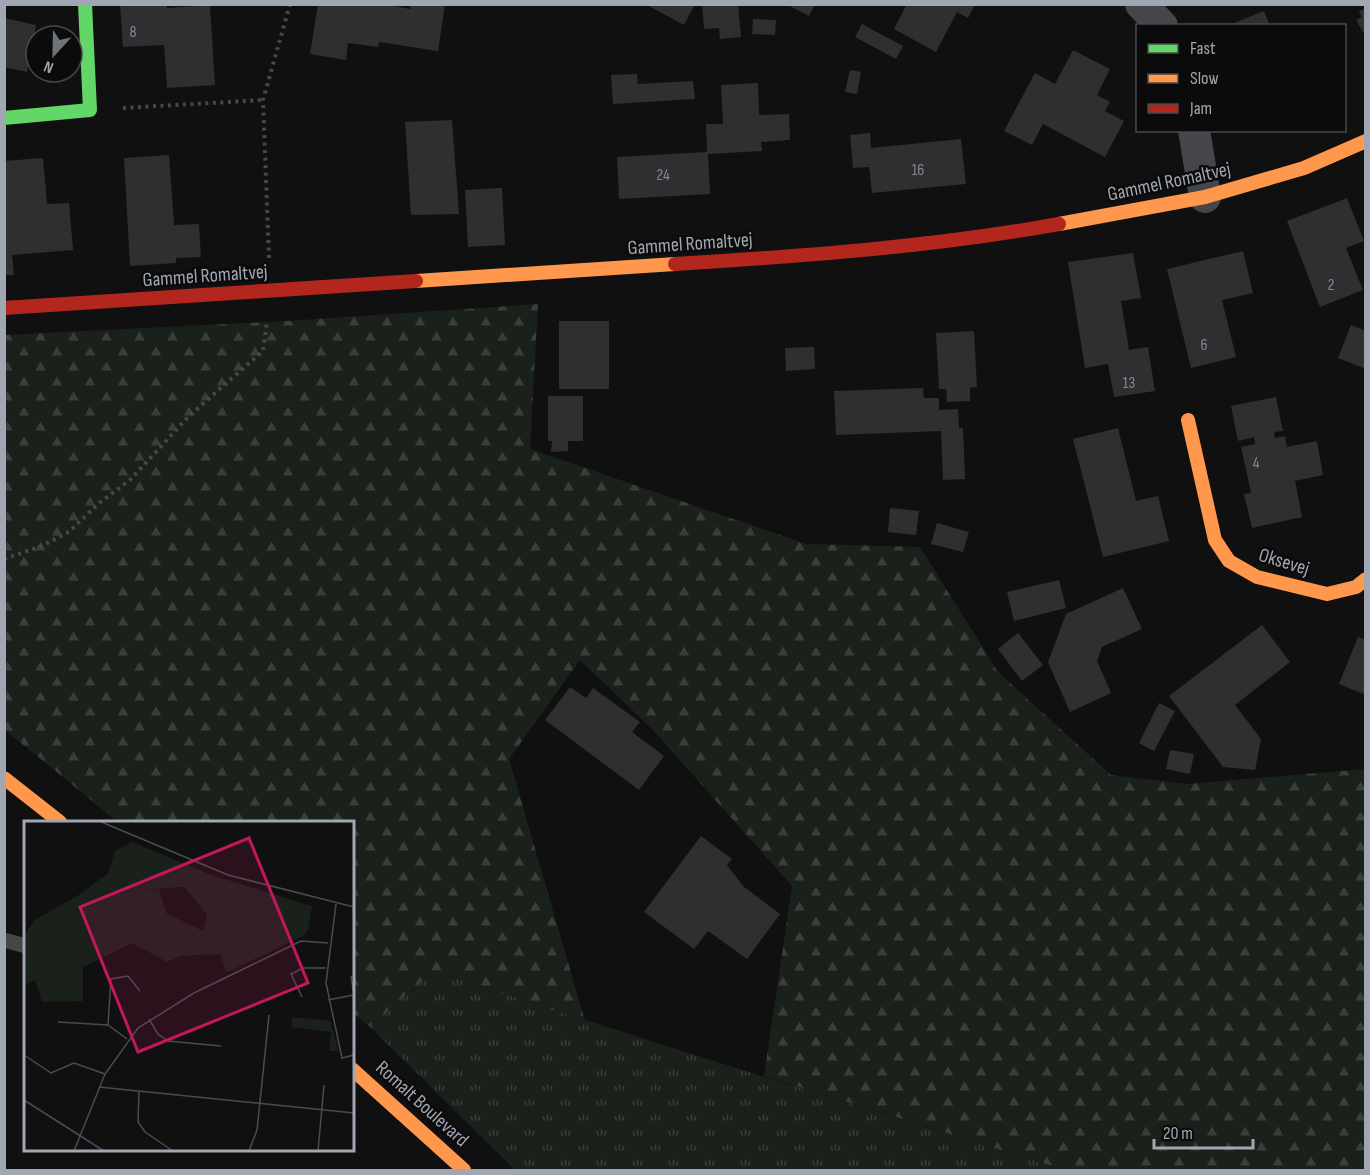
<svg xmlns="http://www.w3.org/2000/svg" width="1370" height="1175" font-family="'Sofia Sans Condensed',sans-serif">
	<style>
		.grass { fill: url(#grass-tufts) }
		.forest { fill: url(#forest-firs) }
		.building { fill: #2f2f31 }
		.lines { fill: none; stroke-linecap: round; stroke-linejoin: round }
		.path { stroke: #46484b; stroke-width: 4; stroke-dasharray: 3 4.5; stroke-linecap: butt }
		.lane { stroke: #454649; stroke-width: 15 }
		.street { stroke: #454649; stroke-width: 32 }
		.fast { stroke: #63d668; stroke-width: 14 }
		.slow { stroke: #ff974d; stroke-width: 14 }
		.jam { stroke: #b3261e; stroke-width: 14 }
		.labels { text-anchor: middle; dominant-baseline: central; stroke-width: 5; stroke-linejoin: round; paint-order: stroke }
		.number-label { font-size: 16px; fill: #848992 }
		.street-label { font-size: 20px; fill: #a0a7b2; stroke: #0b0b0c }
		.inset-road { fill: none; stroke: #4a4c51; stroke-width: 1.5 }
		.view { fill: #c2185b; fill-opacity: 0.15; stroke: #c2185b; stroke-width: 3 }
		.inset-edge { fill: none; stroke: #a0a7b2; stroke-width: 3 }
	</style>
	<defs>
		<pattern id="grass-tufts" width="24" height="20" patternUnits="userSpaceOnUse" patternTransform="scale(1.5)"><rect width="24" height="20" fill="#1a211b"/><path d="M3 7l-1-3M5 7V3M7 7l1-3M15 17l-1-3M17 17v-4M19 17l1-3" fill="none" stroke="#383e3a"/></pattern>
		<pattern id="forest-firs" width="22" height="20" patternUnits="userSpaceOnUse" patternTransform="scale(1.5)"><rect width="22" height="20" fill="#1a211b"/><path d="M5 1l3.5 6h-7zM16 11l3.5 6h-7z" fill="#383e3a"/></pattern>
	</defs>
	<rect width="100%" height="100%" fill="#101011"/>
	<path class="grass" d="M434 970C643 1041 854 1104 1065 1170H515L370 1027Z"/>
	<path class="forest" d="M538 304 530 449 806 544 920 547 998 672 1111 775 1187 784 1365 769V1170H1065L764 1076 792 886 652 729 580 660 509 759 585 1021 434 970 370 1027 353 1013 352 822H118L5 730V335L286 321Z"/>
	<path class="building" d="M120 4H167V8L210 5 215 85 167 88 164 45 123 47Z
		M318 4H383L410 9 411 4H445L438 51 379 42 378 47 348 43 346 60 310 54Z
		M645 4H695L684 25Z
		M702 4H738L741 37 720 39 719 28 704 29Z
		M786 4H815L809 16Z
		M907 4H975L968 18 957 12 936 52 894 29Z
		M1366 8V37L1356 20 1362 17 1359 11Z
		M1264 11 1270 26H1229V25Z
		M4 18 36 25 27 72 4 67Z
		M753 19 776 20 775 35 752 34Z
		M862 24 903 46 896 59 855 37Z
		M1073 50 1110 69 1097 95 1110 102 1105 111 1124 121 1105 157 1043 124 1032 145 1004 131 1035 73 1055 84Z
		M850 70 861 72 857 94 845 92Z
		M637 74 638 84 693 81 695 99 613 104 611 75Z
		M758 83 759 115 789 114 790 140 761 142 762 151 708 154 710 194 619 199 617 157 707 152 706 124H723L721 85Z
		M452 120 459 214 411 215 405 122Z
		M870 133 871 148 961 139 966 184 872 193 869 167 853 168 850 135Z
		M169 155 174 225 199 224 201 257 176 258V263L130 266 124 158Z
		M43 158 47 204 69 203 73 250 12 255 14 275H4V161Z
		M502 188 505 245 468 247 465 190Z
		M1347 198 1364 241 1346 248 1363 290 1320 307 1287 221Z
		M1243 251 1253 293 1222 300 1236 357 1191 368 1167 269Z
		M1133 253 1141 298 1121 301 1129 350 1148 347 1155 391 1114 397 1108 364 1085 368 1068 262Z
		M559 321H609V389H559Z
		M1351 325 1366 331V369L1338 358Z
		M974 331 977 387 970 388V401L947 402 946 389H939L936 333Z
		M814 347 815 369 786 371 785 348Z
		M923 388 924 398H939V410L958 409 959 428H963L965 479 943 480 941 431 836 435 834 391Z
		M548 396H583V441H568V451L551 452 552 441H548Z
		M1276 397 1283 431 1274 432 1275 438 1285 436 1287 447 1317 441 1323 475 1295 481 1302 517 1252 528 1244 494 1251 493 1241 447 1255 444 1254 437 1238 441 1231 406Z
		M1118 428 1136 501 1158 496 1169 541 1103 557 1073 439Z
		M890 508 919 511 916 535 888 532Z
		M937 523 969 532 963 552 931 544Z
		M1059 580 1066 608 1014 621 1007 592Z
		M1123 588 1142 629 1102 647 1097 661 1111 693 1070 712 1048 662 1066 614Z
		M1262 625 1290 662 1235 705 1261 739 1255 770 1223 767 1169 696Z
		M1018 633 1043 665 1022 681 998 649Z
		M1358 637 1366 640V695L1339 684Z
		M570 687 586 698 593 688 640 722 632 732 664 756 639 790 545 720Z
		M1159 703 1175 711 1154 751 1139 743Z
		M1170 750 1194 754 1190 774 1166 769Z
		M701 836 732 859 727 865 743 886 780 914 747 959 708 931 694 949 644 912Z"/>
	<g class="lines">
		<path class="path" d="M123 108 263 100
			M269 258 263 100 290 4
			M4 559 42 546 70 531 98 504 130 480 189 416 263 351 267 322"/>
		<path class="lane" d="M4 940 26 946"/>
		<path class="street" d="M1141 4 1162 26
			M1194 130 1205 197"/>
		<path class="fast" d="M4 118 90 110 85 4"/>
		<path class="slow" d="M1059 224 1205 197 1304 168 1366 141
			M416 281 675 264
			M1188 420 1215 540 1229 561 1257 577 1327 594 1356 587 1366 579
			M4 778 60 822
			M352 1069 464 1170"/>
		<path class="jam" d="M675 264C803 256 932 247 1059 224
			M4 308 416 281"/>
	</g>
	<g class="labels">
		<g class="number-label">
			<text x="133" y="32">8</text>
			<text x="918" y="170">16</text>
			<text x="663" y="175">24</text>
			<text x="1331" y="285">2</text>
			<text x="1204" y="345">6</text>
			<text x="1129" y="383">13</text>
			<text x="1256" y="463">4</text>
		</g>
		<g class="street-label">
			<text transform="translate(1169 182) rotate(-12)">Gammel Romaltvej</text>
			<text transform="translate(690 244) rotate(-4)">Gammel Romaltvej</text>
			<text transform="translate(205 276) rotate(-4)">Gammel Romaltvej</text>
			<text transform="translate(1284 562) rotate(17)">Oksevej</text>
			<text transform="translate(422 1104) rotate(42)">Romalt Boulevard</text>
		</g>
	</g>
	<g transform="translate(24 821)">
		<rect width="330" height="330" fill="#101011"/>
		<path d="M108 21 187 54 182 64 55 74 84 52 91 30ZM268 196 307 200 314 230H305L307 211 267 206Z" fill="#1a211b"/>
		<path d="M187 54 288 85 284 109 279 115 202 152 196 133 157 135 143 141 108 122 36 158 11 159 0 165V114L12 98 55 74 135 68 142 92 179 110 183 94 160 65 182 64Z" fill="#1a211b"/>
		<path d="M59 145V180L18 181 11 159 36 158Z" fill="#1a211b"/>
		<path class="inset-road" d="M75 0 204 54 330 86M312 83 302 162 318 237 330 234M278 176 267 153 279 147H302M304 179 330 174 327 155M125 198 134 213 144 220 197 225M34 201 84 204 103 218M84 204 87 158 104 155 116 170M0 234 27 252 50 242 81 253M75 266 330 292M115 270 114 301 121 311 149 330M0 279 80 330M50 330 81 253 114 207 170 172 277 120 304 122M225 330 233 309 245 194M294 330 300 264"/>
		<path class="view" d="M225 17 284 162 114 231 56 86Z"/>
		<rect width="330" height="330" class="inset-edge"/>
	</g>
	<rect width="1370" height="1175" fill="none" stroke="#a0a7b2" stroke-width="12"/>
	<rect x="1136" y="24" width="210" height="108" fill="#0b0b0c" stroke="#47494e" stroke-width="1.5"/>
	<rect x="1148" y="44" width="30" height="9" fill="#63d668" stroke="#47494e" stroke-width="1.5"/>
	<text x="1190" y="54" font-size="18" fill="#a0a7b2">Fast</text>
	<rect x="1148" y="74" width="30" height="9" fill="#ff974d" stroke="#47494e" stroke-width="1.5"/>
	<text x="1190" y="84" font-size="18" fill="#a0a7b2">Slow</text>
	<rect x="1148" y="104" width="30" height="9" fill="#b3261e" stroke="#47494e" stroke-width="1.5"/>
	<text x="1190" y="114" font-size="18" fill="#a0a7b2">Jam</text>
	<g transform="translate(54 54) rotate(202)"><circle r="28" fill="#0b0b0c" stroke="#47494e" stroke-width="1.5"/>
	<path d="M0-4.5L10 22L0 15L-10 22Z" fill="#6e727a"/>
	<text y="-9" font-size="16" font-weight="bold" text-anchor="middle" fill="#a0a7b2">N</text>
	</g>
	<path d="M1154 1139v9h99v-9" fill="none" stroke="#a0a7b2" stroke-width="3"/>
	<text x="1163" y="1139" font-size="18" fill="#a0a7b2" stroke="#0b0b0c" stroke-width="4.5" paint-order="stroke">20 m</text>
</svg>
